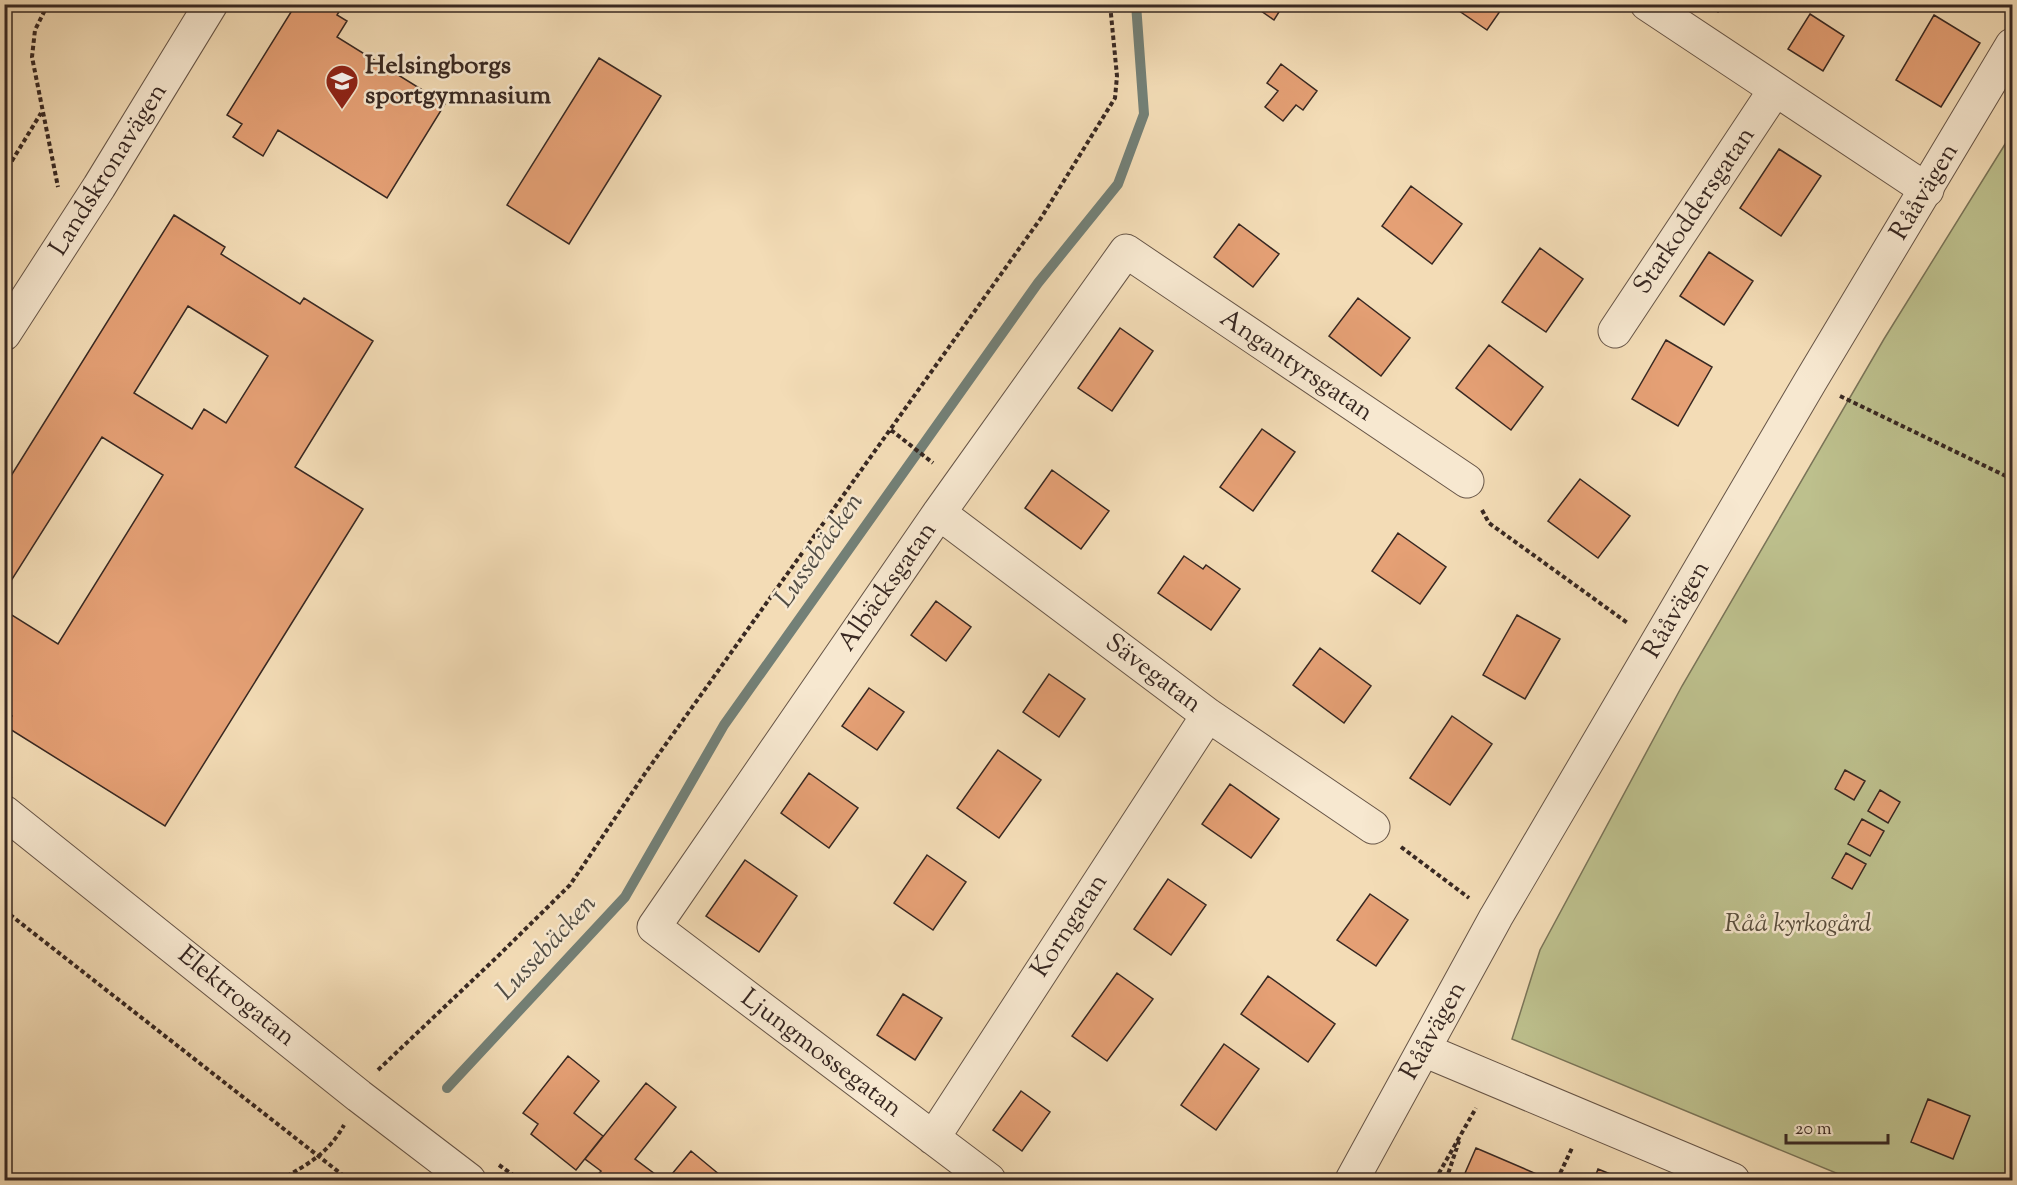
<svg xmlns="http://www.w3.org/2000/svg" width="2017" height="1185" font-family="'Sorts Mill Goudy',serif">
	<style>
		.green { fill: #bdc08d; stroke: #7a7458; stroke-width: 1.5 }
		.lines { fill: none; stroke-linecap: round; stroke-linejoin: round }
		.stream { stroke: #738077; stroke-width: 10 }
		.building { fill: #e5a075; stroke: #382822; stroke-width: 1.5; fill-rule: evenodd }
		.minor-casing { stroke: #675547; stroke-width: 35 }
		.tertiary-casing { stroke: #675547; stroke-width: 35 }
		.path { stroke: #382822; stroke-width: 4; stroke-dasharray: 4.5 3; stroke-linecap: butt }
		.minor { stroke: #f7e8d0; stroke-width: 33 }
		.tertiary { stroke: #f7e8d0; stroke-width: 33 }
		.labels { text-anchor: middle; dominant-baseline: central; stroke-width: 5; stroke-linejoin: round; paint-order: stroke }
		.poi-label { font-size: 26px; font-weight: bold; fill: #382822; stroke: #f7e8d0; text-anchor: start }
		.street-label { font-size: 26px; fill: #382822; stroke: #f7e8d0 }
		.park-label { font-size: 26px; font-style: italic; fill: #594e3d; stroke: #f7e8d0 }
		.water-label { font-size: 27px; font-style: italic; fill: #514d45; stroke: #f7e8d0 }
	</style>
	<rect width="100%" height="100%" fill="#f3dcb6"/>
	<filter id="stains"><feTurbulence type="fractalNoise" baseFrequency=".00333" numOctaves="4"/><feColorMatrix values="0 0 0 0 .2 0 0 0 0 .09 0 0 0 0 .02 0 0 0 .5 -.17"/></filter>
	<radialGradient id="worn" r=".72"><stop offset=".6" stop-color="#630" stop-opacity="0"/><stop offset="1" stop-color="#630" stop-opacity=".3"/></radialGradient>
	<path class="green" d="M2012 133V1180H1853L1512 1039 1540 950 1682 686 1884 339Z"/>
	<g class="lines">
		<path class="stream" d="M447 1088 625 897 724 725 1038 283 1118 184 1144 114 1136 4"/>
	</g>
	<path class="building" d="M296 4H356L352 11 343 5 337 15 347 21 337 37 445 104 387 198 278 130 263 156 233 137 242 124 227 115Z
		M1251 4H1284L1274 20Z
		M1449 4H1505L1487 30Z
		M1706 4H1723L1718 12Z
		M1810 14 1844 36 1823 71 1788 49Z
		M1934 15 1980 43 1941 107 1896 80Z
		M599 58 661 96 569 244 507 205Z
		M1281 64 1317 91 1303 110 1296 105 1283 121 1265 107 1278 91 1267 83Z
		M1779 149 1821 176 1781 236 1740 208Z
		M1411 186 1462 224 1432 264 1382 226Z
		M174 215 225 247 221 254 300 304 304 298 373 341 295 467 363 509 165 826 5 726 12 716 4 711V610L58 644 163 475 102 437 4 592V487ZM188 306 268 356 226 423 204 409 192 429 134 393Z
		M1239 224 1279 254 1253 287 1214 257Z
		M1540 248 1583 279 1546 332 1502 302Z
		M1709 252 1753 281 1724 325 1680 296Z
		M1358 298 1410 338 1381 376 1329 336Z
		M1120 328 1153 351 1112 411 1078 388Z
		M1666 340 1712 367 1678 426 1632 399Z
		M1489 345 1543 387 1511 430 1456 388Z
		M1262 429 1295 452 1253 511 1220 487Z
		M1052 470 1109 511 1081 549 1025 508Z
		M1580 479 1630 516 1598 558 1548 521Z
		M1398 533 1446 567 1420 604 1372 571Z
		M1184 556 1203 569 1206 565 1240 589 1211 630 1158 593Z
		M936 601 971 627 946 661 911 635Z
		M1517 615 1560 639 1525 699 1483 675Z
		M1320 648 1371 686 1344 723 1293 685Z
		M1049 674 1085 699 1059 737 1023 712Z
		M869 688 904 712 877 750 842 726Z
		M1452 716 1492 744 1450 805 1410 778Z
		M998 750 1041 780 999 838 957 808Z
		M1845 770 1865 781 1854 800 1835 789Z
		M809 773 858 808 829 848 781 813Z
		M1230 784 1279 819 1251 858 1202 824Z
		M1880 790 1900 802 1888 823 1868 811Z
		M1862 819 1884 831 1870 856 1848 844Z
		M1846 853 1866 864 1852 889 1832 878Z
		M927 855 966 882 933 930 894 903Z
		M745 860 797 896 759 952 706 916Z
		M1168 879 1206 905 1171 955 1134 929Z
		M1370 894 1408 920 1376 966 1337 940Z
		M1117 973 1153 999 1107 1061 1072 1036Z
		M1268 976 1335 1024 1308 1062 1241 1014Z
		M903 994 942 1018 915 1060 877 1035Z
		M1224 1044 1259 1069 1216 1130 1181 1105Z
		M568 1056 599 1081 574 1113 603 1136 576 1170 531 1134 538 1124 523 1113Z
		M646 1083 676 1107 635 1159 663 1180H593L601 1171 585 1159Z
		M1021 1091 1050 1112 1022 1151 993 1130Z
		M1928 1099 1970 1116 1953 1159 1911 1142Z
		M1476 1148 1539 1175 1536 1180H1462Z
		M691 1151 720 1175 716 1180H667Z
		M1598 1169 1625 1180H1594Z"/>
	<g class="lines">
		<defs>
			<path id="minor" d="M1647 4 1927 190
				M1615 331 1775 90
				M4 334 99 187 211 4
				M939 513 1208 715 1373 827
				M1424 1050 1733 1180
				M933 1138 1208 715
				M989 1180 654 927 939 513 1126 251 1467 481"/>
			<path id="tertiary" d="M4 812 359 1096 469 1180
				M1352 1180 1496 917 1810 382 2012 45"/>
		</defs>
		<use href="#minor" class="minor-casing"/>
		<use href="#tertiary" class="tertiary-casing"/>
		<path class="path" d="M48 4 35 30 32 57 58 187
			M4 174 41 113
			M1840 396 2012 479
			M891 430 933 463
			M1482 510 1489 523 1629 624
			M4 773 11 779
			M1401 847 1469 898
			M4 910 349 1180
			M378 1070 496 958 570 885 646 772 1041 218 1115 98 1117 76 1110 4
			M499 1165 520 1180
			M280 1180C308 1164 328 1154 344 1125
			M1435 1180 1476 1108
			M1446 1180 1459 1141
			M1557 1180 1572 1148"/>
		<use href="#minor" class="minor"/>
		<use href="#tertiary" class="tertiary"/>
	</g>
	<defs>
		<symbol id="school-pin" viewBox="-11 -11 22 30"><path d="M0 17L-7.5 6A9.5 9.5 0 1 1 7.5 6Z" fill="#8f2418" stroke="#f7e8d0"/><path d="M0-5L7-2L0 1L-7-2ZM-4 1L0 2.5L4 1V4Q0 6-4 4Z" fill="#fff"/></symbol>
	</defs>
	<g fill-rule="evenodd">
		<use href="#school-pin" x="323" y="62" width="38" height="52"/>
	</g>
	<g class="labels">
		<g class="poi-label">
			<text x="365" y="66">Helsingborgs<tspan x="365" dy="30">sportgymnasium</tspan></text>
		</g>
		<g class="street-label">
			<text transform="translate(109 170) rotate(-58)">Landskronavägen</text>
			<text transform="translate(1925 192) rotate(-59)">Rååvägen</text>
			<text transform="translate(1695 211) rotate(-56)">Starkoddersgatan</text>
			<text transform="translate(1296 366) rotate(34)">Angantyrsgatan</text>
			<text transform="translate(888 587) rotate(-55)">Albäcksgatan</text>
			<text transform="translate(1677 610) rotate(-60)">Rååvägen</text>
			<text transform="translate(1153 674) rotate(37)">Sävegatan</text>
			<text transform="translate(1070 926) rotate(-57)">Korngatan</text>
			<text transform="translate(236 997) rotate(39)">Elektrogatan</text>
			<text transform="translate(1434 1031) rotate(-61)">Rååvägen</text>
			<text transform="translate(821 1054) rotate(37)">Ljungmossegatan</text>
		</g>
		<g class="park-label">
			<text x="1798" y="924">Råå kyrkogård</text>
		</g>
		<g class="water-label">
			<text transform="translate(820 551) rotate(-55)">Lussebäcken</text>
			<text transform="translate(547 948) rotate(-47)">Lussebäcken</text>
		</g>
	</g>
	<rect width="2017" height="1185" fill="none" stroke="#f3dcb6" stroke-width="24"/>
	<rect x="6" y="6" width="2005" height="1173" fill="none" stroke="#382822" stroke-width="3"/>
	<rect x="12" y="12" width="1993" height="1161" fill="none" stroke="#382822" stroke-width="1.5"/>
	<path d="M1786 1134v9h102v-9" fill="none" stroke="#382822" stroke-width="3"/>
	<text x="1795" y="1134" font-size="18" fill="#382822" stroke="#f7e8d0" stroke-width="4.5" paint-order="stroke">20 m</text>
	<rect width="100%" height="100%" filter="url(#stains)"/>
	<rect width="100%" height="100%" fill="url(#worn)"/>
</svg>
